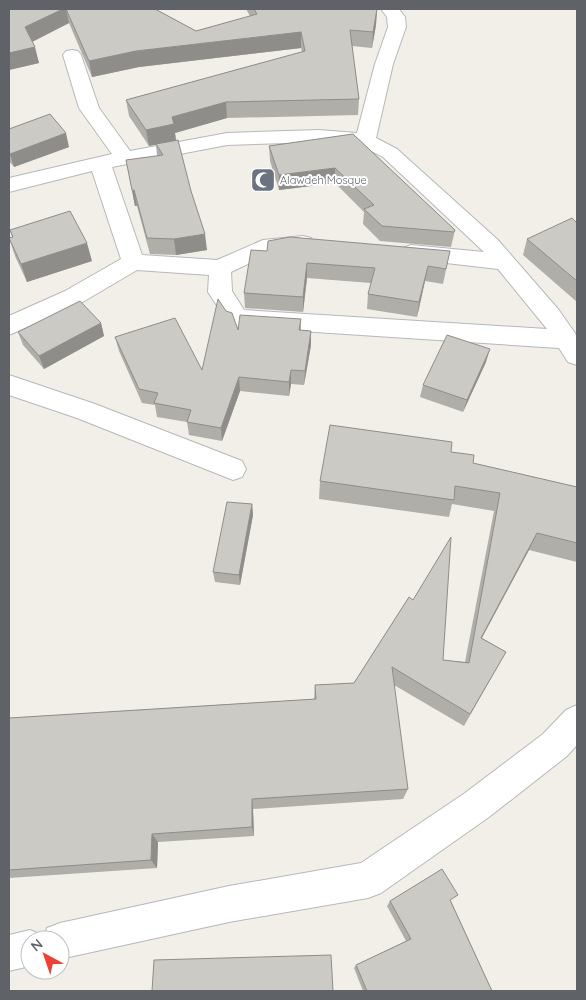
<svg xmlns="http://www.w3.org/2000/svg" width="586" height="1000" font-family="Quicksand,sans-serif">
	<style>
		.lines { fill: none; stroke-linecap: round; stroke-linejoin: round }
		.minor-casing { stroke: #b5b8bc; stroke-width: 2 }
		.minor { fill: #fff; fill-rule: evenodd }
		.wall { fill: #afaea9 }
		.shaded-wall { fill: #8f8d8a }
		.building { fill: #cccac5; stroke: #8f8d8a }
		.labels { text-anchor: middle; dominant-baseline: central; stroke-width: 4; stroke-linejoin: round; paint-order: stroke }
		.far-worship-label { font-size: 11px; fill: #5b616d; stroke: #fff; text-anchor: start }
	</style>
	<rect width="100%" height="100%" fill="#f1efe8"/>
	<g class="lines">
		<defs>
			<path id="minor" d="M381 9H399L405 17 406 27 393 64 376 138 397 149 498 240 558 309 575 333 577 337V365L568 362 559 348 237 327 229 324 208 292 209 275 137 270 81 303 9 335V316L65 291 121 259 92 171 9 192V178L112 154 79 108 63 55 66 51 72 50 78 51 81 55 99 108 130 151 227 133 319 130 357 133 375 64 388 27 387 17ZM319 142C345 143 360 144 383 157L484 252 411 245 403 248 400 253 403 258 498 269 547 329 244 310 232 291 231 272 267 255 311 248 314 243 311 238 303 236 263 240 217 260 142 255 112 167 227 145Z
				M9 375 95 404 242 461 246 469 242 477 233 480 77 418 9 395Z
				M577 705V745L567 756 489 817 381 893 368 898 229 922 60 959V940H30V966L9 971V935L30 930 44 936 47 928 60 923 229 886 361 863 465 793 543 734 566 710Z"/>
		</defs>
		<use href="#minor" class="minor-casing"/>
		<use href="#minor" class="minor"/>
	</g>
	<path class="wall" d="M9 9H155L196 31 250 16 246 9H377L376 25 372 48 352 46 359 99 358 115 227 118 175 133 176 140 207 250 176 255 150 254 137 206H135L126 160 157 156 156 144 149 146 129 116 126 100 302 52 301 48 139 67 92 77 69 23 32 42 39 63 9 70Z
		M9 129 69 147 14 167 9 161Z
		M353 134 455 230 451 247 380 241 363 224 364 212 335 183 279 190 270 161 269 146Z
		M577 223V302L523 255 527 239Z
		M10 230 92 261 27 282 15 256 9 238 12 237Z
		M267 251H450L443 284 425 281 417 317 367 309 368 294 371 283 307 278 303 312 245 308 244 293Z
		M301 319V330L311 345 304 385 291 384 289 396 240 391 222 441 189 435 187 422 157 417 155 405 142 403 119 351 115 337 202 370 238 330Z
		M101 323 104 336 44 369 23 345 18 332Z
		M486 362 463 412 420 397 423 385Z
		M451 452 473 463 577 487V562L529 550 482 638 506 652 464 726 394 685 408 789 403 799 253 809 254 836 158 842 157 868 9 878V718L314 699 315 685 354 683 409 597 443 660 465 662 494 511 452 504 449 517 319 499 320 481Z
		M252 504 253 515 240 585 215 582 213 572Z
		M390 901H451L492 991H363L354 968 356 965 406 941 387 906Z"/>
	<path class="shaded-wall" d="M63 9H66L69 23 30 43 25 27Z
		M377 9 376 25 372 48 373 32Z
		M301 32V48L139 67 92 77 89 61 136 51Z
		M35 47 39 63 9 70V53Z
		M226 102 227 118 175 133 176 141 149 146 146 130 172 117Z
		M66 133 69 147 14 167 10 154Z
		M335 168V183L279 190V175Z
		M132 190H134L137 206H135Z
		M205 234 207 250 176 255 174 239Z
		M87 243 92 261 27 282 21 264Z
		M307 263V278L303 312V297Z
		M428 266 425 281 417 317 419 302Z
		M101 323 104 336 44 369 39 356Z
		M311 331V345L304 385 305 371Z
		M490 349 486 362 463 412 467 400Z
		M291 370V384L289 396V382Z
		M239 377 240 391 222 441 221 428Z
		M252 504 253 515 240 585 239 575Z
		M537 533 529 550 474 652 481 638Z
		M252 799 253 809 254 836 252 827Z
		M152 834 158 842 157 868 151 860Z"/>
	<path class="building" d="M9 9H63L25 27 35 47 9 53Z
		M66 9H155L196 31 257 14 254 9H377L373 32 350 30 359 99 226 102 172 117 174 124 146 130 126 100 305 51 301 32 136 51 89 61Z
		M50 114 66 133 10 154 9 153V129Z
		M353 134 455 230 454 232 382 226 364 209 374 205 335 168 279 175 269 146Z
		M178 140 191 191 205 234 174 239 147 238 134 190H132L126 160 163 155 156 144Z
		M70 211 87 243 21 264 9 238 13 237 10 230Z
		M572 218 577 223V281L527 239Z
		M290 237 450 251 446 269 428 266 419 302 368 294 375 268 307 263 303 297 244 293 251 250 267 251 268 241Z
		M218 299 226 311 232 313 238 330 240 315 301 319 299 330 311 331 305 371 291 370 289 382 239 377 221 428 187 422 191 410 154 403 158 393 139 389 115 337 175 318 202 370Z
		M80 301 101 323 39 356 18 332Z
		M447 335 490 349 467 400 423 385Z
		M330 425 452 442 451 452 474 455 473 463 577 487V543L537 533 481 638 506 652 470 714 392 667 408 789 252 799V827L152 834 151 860 9 870V718L316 699 315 685 354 683 409 597 413 600 451 537 443 660 469 663 500 493 455 486 454 500 320 481Z
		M227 502 252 504 239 575 213 572Z
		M442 869 458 895 450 900 492 991H367L356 965 411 939 390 901Z
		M331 955 333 991H152L154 960Z"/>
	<defs>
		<symbol id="mosque-square" viewBox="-11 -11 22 22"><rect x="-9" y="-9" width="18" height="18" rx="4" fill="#6b7280" stroke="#fff"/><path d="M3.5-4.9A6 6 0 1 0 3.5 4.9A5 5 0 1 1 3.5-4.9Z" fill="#fff"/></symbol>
	</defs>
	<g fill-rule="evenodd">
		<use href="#mosque-square" x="249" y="166" width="28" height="28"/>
	</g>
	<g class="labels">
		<g class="far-worship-label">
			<text x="280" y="180">Alawdeh Mosque</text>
		</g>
	</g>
	<rect width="586" height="1000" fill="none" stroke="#5f6368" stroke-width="20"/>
	<g transform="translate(45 955) rotate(320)"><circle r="24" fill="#ffffff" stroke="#bfc1c3"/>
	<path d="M0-4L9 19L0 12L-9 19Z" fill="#ea4335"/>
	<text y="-8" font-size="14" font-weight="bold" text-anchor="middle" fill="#5f6368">N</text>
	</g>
</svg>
